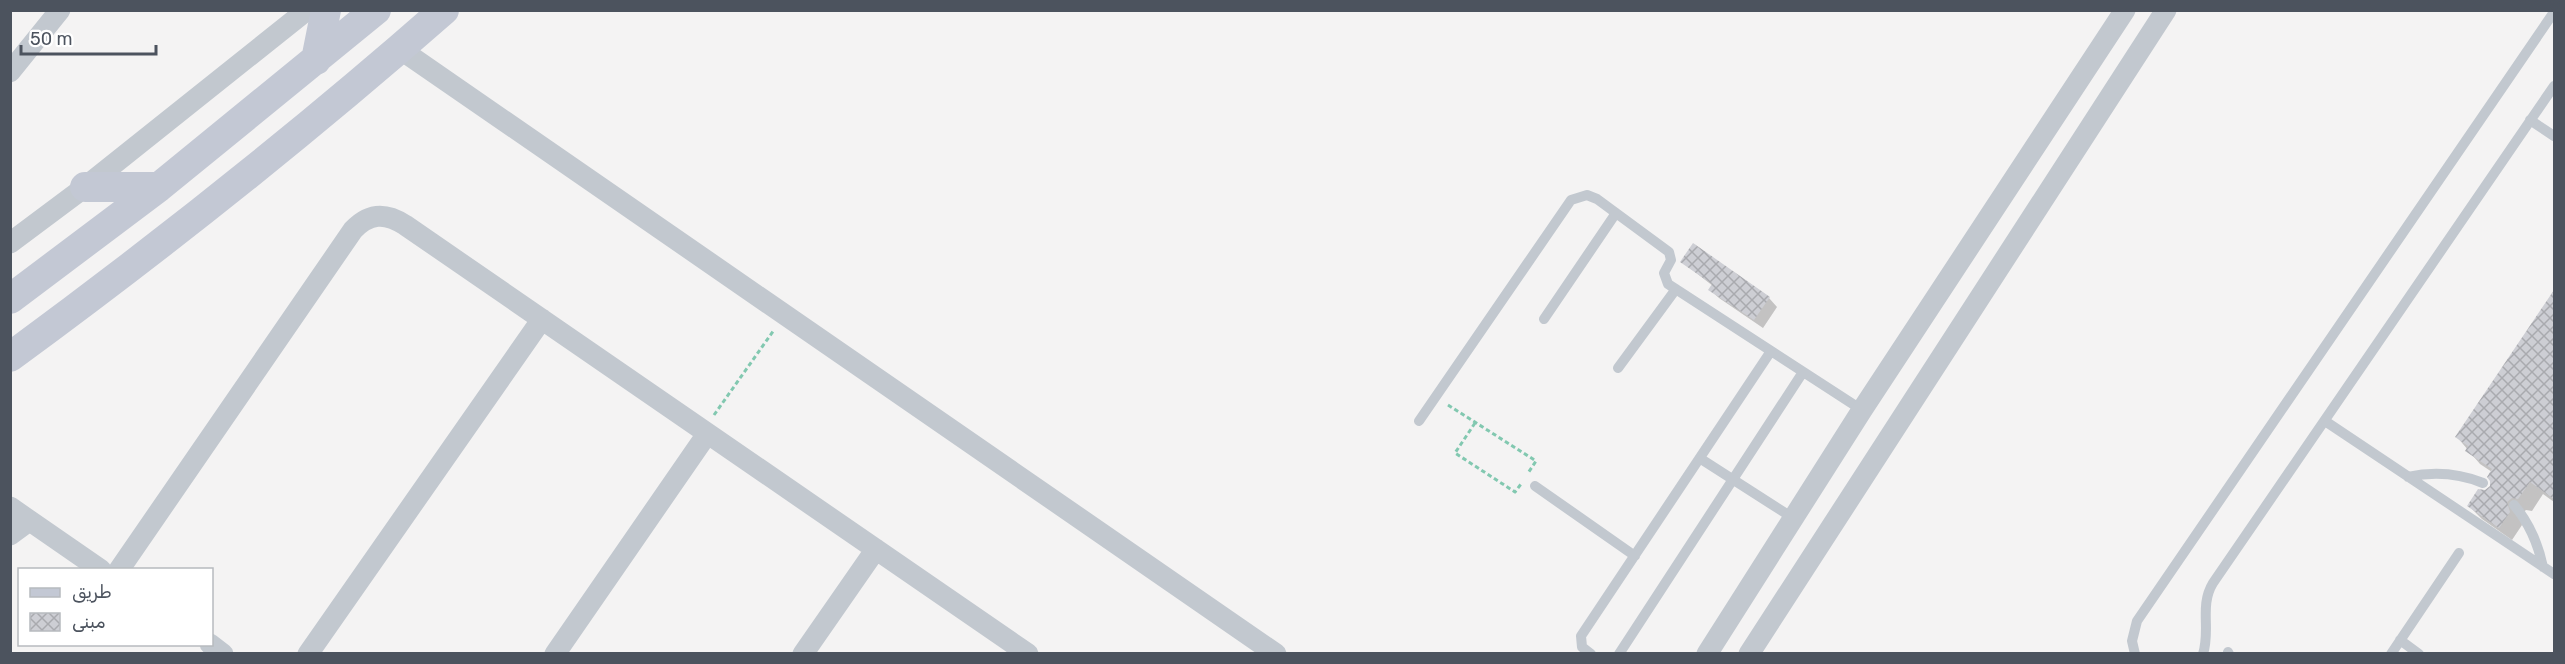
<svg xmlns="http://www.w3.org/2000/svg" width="2565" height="664" font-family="Rubik,Cairo,sans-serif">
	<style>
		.shadow { fill: #0003 }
		.building { fill: url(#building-cross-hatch) }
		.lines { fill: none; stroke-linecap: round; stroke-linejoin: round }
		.path { stroke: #82c8b0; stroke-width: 3; stroke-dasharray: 4.5 3; stroke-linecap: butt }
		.lane { stroke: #c2c8cf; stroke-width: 10 }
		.street { stroke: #c2c8cf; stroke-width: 21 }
		.secondary { stroke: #c3c8d4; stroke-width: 30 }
	</style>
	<defs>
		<pattern id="building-cross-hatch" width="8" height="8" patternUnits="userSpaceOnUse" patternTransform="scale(1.5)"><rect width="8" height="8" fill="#cdced4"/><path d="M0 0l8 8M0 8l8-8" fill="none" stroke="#a9aaaf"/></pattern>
	</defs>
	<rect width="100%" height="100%" fill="#f4f3f3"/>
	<path class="shadow" d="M1682 262 1769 298 1777 307 1763 328 1719 298 1710 290 1713 286Z
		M2554 293V502L2543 494 2532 511 2526 510 2520 515 2522 525 2512 540 2482 519 2469 506 2491 487 2492 472 2480 464 2457 437Z"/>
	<path class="building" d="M1693 243 1770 297 1754 320 1708 290 1712 284 1680 262Z
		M2554 290V499L2530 482 2518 499 2512 498 2507 502 2510 512 2499 528 2467 506 2478 489 2485 490 2490 486V481L2487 477 2492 469 2465 451 2468 446 2455 437Z"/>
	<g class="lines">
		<path class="path" d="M1448 405 1536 461 1528 473
			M714 415 774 330
			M1475 423 1455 453 1515 492 1521 484"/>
		<path class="lane" d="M2530 120 2554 136
			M1544 319 1616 213
			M1618 368 1676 289
			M1419 421 1571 200 1587 195 1597 199 1669 252 1671 260 1664 273 1668 284 1862 410
			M2325 421 2554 574
			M1701 459 1793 518
			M2408 477C2435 471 2458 473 2483 483
			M1535 486 1635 556
			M2514 505C2530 524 2538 543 2543 567
			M2400 640 2419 654
			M2228 652 2229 654
			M1591 654 1582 647 1581 636 1771 351
			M1619 654 1803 372
			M2135 654 2132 641 2137 621 2554 12
			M2203 654C2211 629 2199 606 2213 583L2554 86
			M2391 654 2459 553"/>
		<path class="street" d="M400 49 1276 654
			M10 72 60 10
			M10 243 85 187 307 10
			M10 507 101 570
			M10 535 29 521
			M119 570 353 230C369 213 385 212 405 225L1028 654
			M210 644 223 654
			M308 654 542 319
			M555 654 707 434
			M803 654 876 549
			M1707 654 1862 410 2125 10
			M1749 654 2166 10"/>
		<path class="secondary" d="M316 60 326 10
			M85 187H159
			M10 299 159 187 376 10
			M10 357C160 247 305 132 444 10"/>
	</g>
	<rect width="2565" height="664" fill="none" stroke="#4c535e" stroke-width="24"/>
	<rect x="18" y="568" width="195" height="78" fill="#ffffff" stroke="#b7babf" stroke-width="1.5"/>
	<rect x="30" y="588" width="30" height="9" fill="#c3c8d4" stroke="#b7babf" stroke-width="1.5"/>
	<text x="72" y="598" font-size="18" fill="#4c535e">طريق</text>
	<rect x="30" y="613" width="30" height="18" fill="url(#building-cross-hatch)" stroke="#b7babf" stroke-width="1.5"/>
	<text x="72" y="628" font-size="18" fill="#4c535e">مبنى</text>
	<path d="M21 45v9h135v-9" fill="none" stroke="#4c535e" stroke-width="3"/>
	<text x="30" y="45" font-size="18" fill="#4c535e" stroke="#ffffff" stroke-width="4.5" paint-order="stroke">50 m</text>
</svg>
